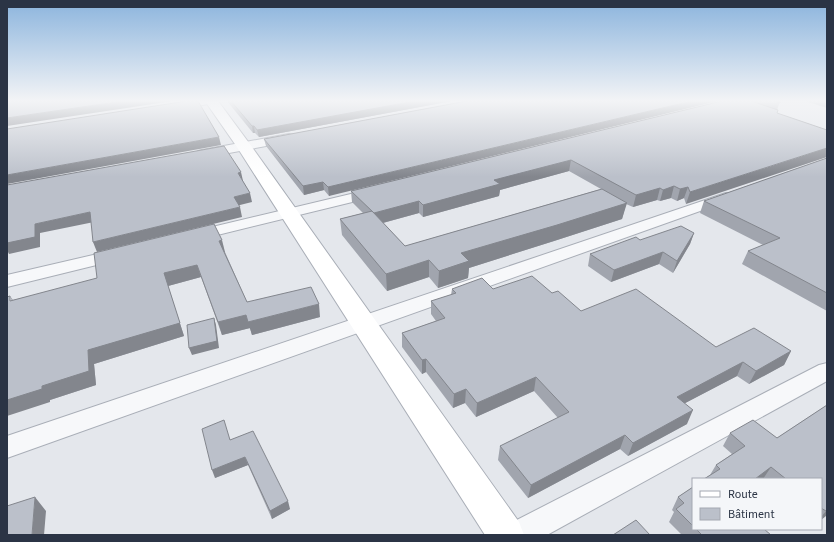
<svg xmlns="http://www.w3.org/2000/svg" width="834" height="542" font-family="'Source Sans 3',sans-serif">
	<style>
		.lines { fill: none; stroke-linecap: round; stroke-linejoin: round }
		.street-casing { stroke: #a9aeb7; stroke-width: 2 }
		.secondary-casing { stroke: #a9aeb7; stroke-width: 2 }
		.street { fill: #f7f8fa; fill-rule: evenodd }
		.secondary { fill: #fff; fill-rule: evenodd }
		.wall { fill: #a1a5ae; fill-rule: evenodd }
		.shaded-wall { fill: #83868d }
		.building { fill: #bbc0ca; stroke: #83868d }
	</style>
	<rect width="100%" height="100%" fill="#e4e7ec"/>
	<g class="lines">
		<defs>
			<path id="street" d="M188 101H213L208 104 174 110 169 107 170 105Z
				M289 134 293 135 295 138 293 141 202 158 198 157 196 154 198 151 202 150Z
				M376 188 381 189 383 192 381 195 193 241 187 239 185 236 187 233Z
				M726 193 731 194 733 197 731 200 7 458V436Z
				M119 249 125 250 128 254 125 258 7 287V275Z
				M827 363V381L547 535H503L507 525 819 365Z"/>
			<path id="secondary" d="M205 101H218L249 143 519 522 524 535H485L237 147Z"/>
		</defs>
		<use href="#street" class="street-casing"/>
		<use href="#secondary" class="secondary-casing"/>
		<use href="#street" class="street"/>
		<use href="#secondary" class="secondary"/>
	</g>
	<path class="wall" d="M227 101H452L259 137 255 133H253Z
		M467 101 329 196 324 190 304 195 266 146 264 139Z
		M722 101H780L777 110 686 204 684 198 677 201 671 198 660 201 657 200 633 207 626 204 622 219 554 241 469 268 468 278 438 288 429 277 387 291 342 235 340 219 363 213 352 202 351 191ZM569 171 601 189 405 246 383 223 419 213 423 217 499 196 500 190Z
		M805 101H827V108Z
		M827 158V311L742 264 748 251 763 245 700 213 704 201Z
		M694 233 690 244 673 273 659 264 611 282 588 266 590 254 640 240Z
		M225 252 247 302 320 317 252 335 250 328 222 335 201 277 168 286 184 336 94 364 96 385 50 400V402L10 296 13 300Z
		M452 289H493L552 293 581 311 716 347 791 351 784 365 749 384 737 376 685 403 687 424 628 456 620 449 528 498 498 460 500 446 558 418 534 391 476 417 465 403 453 408 426 372 422 374 402 347V333L436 321 431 314V301L451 295Z
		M827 405V515L821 520V479H704L710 475 716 465 732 454 723 446 730 433 777 438Z
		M230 440 290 509 272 519 248 465 215 478Z
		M693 487V529H764L771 535H682L669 522 674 512 672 510 678 497Z"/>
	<path class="shaded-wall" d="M123 101H173L7 126V118Z
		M415 101H452L259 137 257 130Z
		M692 101H718L329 196 328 187Z
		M252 126H254L255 133H253Z
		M219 137 221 145 7 184V175Z
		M827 148V157L686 204 690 192Z
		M571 160 569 171 500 190 499 196 423 217V205L494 180Z
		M241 172 243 181 238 173Z
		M323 182 324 190 304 195 303 186Z
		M674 186 671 198 660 201 663 190Z
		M688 187 684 198 677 201 680 189Z
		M660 188 657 200 633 207 636 195Z
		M250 193 252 202 236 206 234 197Z
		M419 201V213L375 225 374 213Z
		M627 203 622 219 554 241 469 268 468 278 438 288 439 271 461 253Z
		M240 207 242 217 97 252 93 242Z
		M90 212 94 222 40 233V247L9 254 7 250V243L35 224Z
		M694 233 690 244 673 273 677 261Z
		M222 240 225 252 222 253 219 241Z
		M663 252 659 264 611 282 614 270Z
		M429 260V277L387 291 386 274Z
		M197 265 201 277 168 286 184 336 94 364 96 385 50 400V402L7 416V400L42 386 164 273Z
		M319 304 320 317 252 335 248 322Z
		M246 315 250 328 222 335 218 322Z
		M214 318 216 325 219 348 192 355 189 348Z
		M791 351 784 365 749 384 756 371Z
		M426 359V372L422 374V360Z
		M743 362 737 376 672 410 677 397Z
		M536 377 534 391 476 417 477 403Z
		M466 389 465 403 453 408 454 394Z
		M693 410 687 424 628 456 633 443Z
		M625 435 620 449 528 498 531 485Z
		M245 457 248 465 215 478 212 470Z
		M771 467 763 479H755Z
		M35 497 46 511 44 535H32Z
		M288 501 290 509 272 519 270 511Z
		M827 510V515L821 520V517Z"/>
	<path class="building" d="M7 101H123L7 118Z
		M187 101H198L219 137 7 175V129Z
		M231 101H415L257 130 254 126H252Z
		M467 101H692L328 187 323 182 303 186 264 139Z
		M722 101H751L778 110 777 113 827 130V148L690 192 688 187 680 189 674 186 663 190 660 188 636 195 571 160 494 180 500 184 423 205 419 201 374 213 351 191Z
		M773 101H780V103Z
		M224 146 241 172 238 173 250 193 234 197 240 207 93 242 90 212 35 224V237L7 243V185Z
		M827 158V293L748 251 780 238 704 201Z
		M602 189 627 203 557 225 461 253 469 261 439 271 429 260 386 274 340 219 372 211 405 246Z
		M214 224 222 240 219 241 247 302 311 287 319 304 248 322 246 315 218 322 197 265 164 273 180 323 88 350 89 371 42 386V389L7 400V297L10 296V301L97 278 94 253Z
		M681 226 694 233 677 261 663 252 614 270 590 254 636 237 640 240Z
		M532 276 552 293 558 291 581 311 636 289 716 347 754 328 791 351 756 371 743 362 677 397 693 410 633 443 625 435 531 485 500 446 569 412 536 377 477 403 466 389 454 394 426 359 422 360 402 333 445 318 431 301 456 293 452 289 482 278 493 289Z
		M214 318 217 341 189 348 187 325Z
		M827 405V510L826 511 821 508V479H786L771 467 755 479H704L720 469 716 465 745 446 730 433 753 420 777 438Z
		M224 420 230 440 253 431 288 501 270 511 245 457 212 470 202 429Z
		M693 487V526L676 509 684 503 678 497Z
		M35 497 32 535H7V506Z
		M636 520 650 535H613Z
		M696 529H764L771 535H702Z"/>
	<linearGradient id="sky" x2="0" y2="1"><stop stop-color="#8bb4dd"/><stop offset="0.57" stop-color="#f3f4f6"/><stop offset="1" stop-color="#f3f4f6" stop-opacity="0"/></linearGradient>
	<rect width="834" height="177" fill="url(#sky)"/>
	<rect width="834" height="542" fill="none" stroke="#2b3445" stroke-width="16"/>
	<rect x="692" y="478" width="130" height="52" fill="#f4f6f9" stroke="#a4a8b1"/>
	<rect x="700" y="491" width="20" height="6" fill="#ffffff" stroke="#a4a8b1"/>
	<text x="728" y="498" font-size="12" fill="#2b3445">Route</text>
	<rect x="700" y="508" width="20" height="12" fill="#bbc0ca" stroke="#a4a8b1"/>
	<text x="728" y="518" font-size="12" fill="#2b3445">Bâtiment</text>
</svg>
